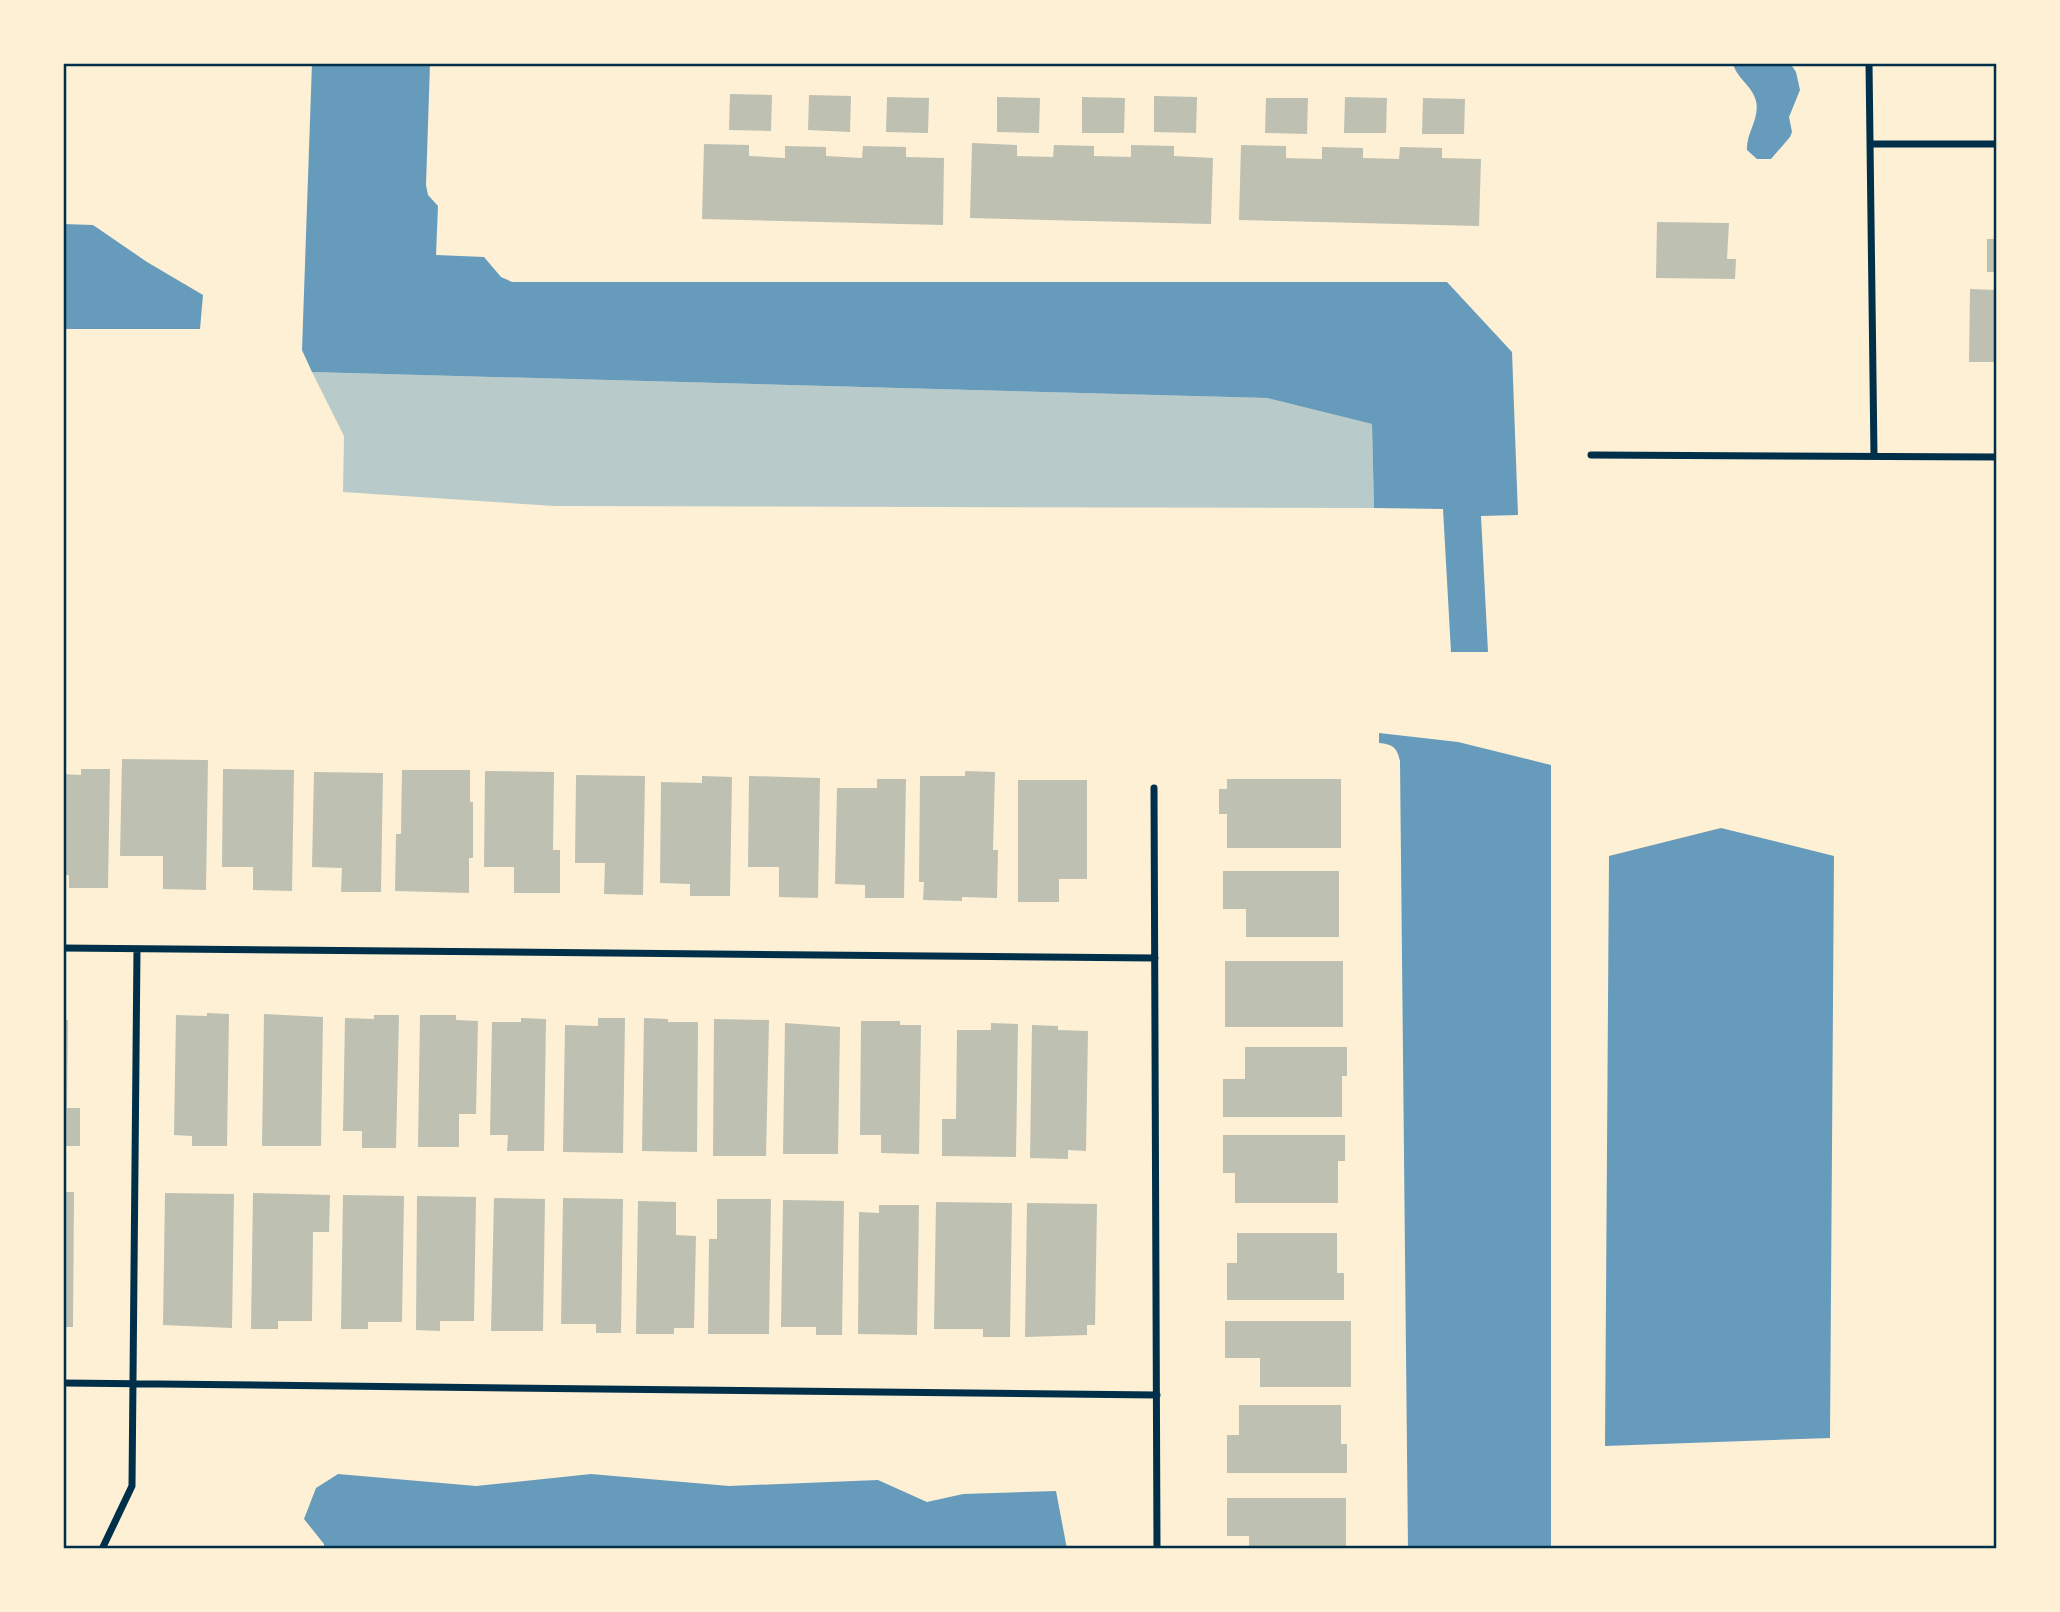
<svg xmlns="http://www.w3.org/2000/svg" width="2060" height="1612" font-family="'Roboto Serif',serif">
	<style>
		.green { fill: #b9caca }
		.water { fill: #669bbc }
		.building { fill: #bec0b2 }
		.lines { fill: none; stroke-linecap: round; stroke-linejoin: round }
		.minor { stroke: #003049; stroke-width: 7 }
		.neatline { fill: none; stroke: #003049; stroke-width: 2.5 }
	</style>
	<rect width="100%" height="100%" fill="#fdf0d5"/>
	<path class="green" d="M312 372 1267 398 1372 424 1374 508 554 506 343 492 344 436Z"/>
	<path class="water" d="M312 63H430L426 185 428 195 438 206 436 255 484 257 501 277 512 282H1447L1512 352 1518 515 1481 516 1488 652H1451L1443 509 1374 508 1372 424 1267 398 312 372 302 350Z
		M1733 63H1790L1796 72 1800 90 1789 117 1792 132 1790 137 1771 159H1757L1747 150C1746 133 1760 119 1756 101 1752 85 1736 78 1733 63Z
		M63 224 93 225 147 262 203 295 200 329H63Z
		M1379 733 1458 742 1551 765V1549H1408L1400 761C1397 748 1393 744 1379 743Z
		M1721 828 1834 856 1830 1438 1605 1446 1609 856Z
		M338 1474 476 1486 591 1474 729 1486 878 1480 927 1502 963 1494 1056 1491 1067 1549H324V1544L304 1519 316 1488Z"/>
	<path class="building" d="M730 94 772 95 771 131 729 130Z
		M809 95 851 96 850 132 808 130Z
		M1154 96 1197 97 1196 133 1154 132Z
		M887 97 929 98 928 133 886 132Z
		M997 97 1040 98 1039 133 997 132Z
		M1082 97 1125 98 1124 133H1082Z
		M1345 97 1387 98 1386 133H1344Z
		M1266 98H1308L1307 134 1265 133Z
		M1423 98 1465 99 1464 134H1422Z
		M972 143 1017 145V156L1053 157 1054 145 1094 146V156L1131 157V145L1174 146V156L1213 158 1211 224 970 218Z
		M704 144 749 145V156L785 158V146L826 147V156L862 158 863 146 906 147V157L944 158 943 225 702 219Z
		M1241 145 1286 146V158L1322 159V147L1363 148V158L1399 159 1400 147 1442 148V158L1481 159 1479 226 1239 220Z
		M1657 222 1729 223 1727 259H1736L1735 279 1656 278Z
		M1987 239H1997V272H1987Z
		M1970 289 1997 290V362H1969Z
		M122 759 208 760 206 890 163 889V856H120Z
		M81 769H110L108 888H69V875H63V774L81 775Z
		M223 769 294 770 292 891 253 890V867H222Z
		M402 770H470V802H473V858H469V893L395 891 396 834H401Z
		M485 771 554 772 553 850H560V893H514V867H484Z
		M965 771 995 772 993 850H998L997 898 962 897V901L923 900 924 882H919L920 776H965Z
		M314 772 383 773 381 892H341L342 868 312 867Z
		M576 775 645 776 643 895 604 894 605 863H575Z
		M702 776 732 777 730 896H690V884L660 883 661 782 702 783Z
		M749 776 820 778 818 898 779 897V867H748Z
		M877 779H906L904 898H865V885L835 884 837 788H877Z
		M1227 779H1341V848H1227V814H1219V789H1227Z
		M1018 780H1087V879H1059V902H1018Z
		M1223 871H1339V937H1246V909H1223Z
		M1225 961H1343V1027H1225Z
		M207 1013 229 1014 227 1146H192V1136L174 1135 176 1015 207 1016Z
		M264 1014 323 1017 321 1146H262Z
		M374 1015H399L396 1148H362V1131H343L345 1018 374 1019Z
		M420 1015H456V1020L478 1021 476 1114H459V1147H418Z
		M521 1018 546 1019 544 1151H507L508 1135H490L492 1022H521Z
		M598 1018H625L623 1153 563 1152 565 1025 598 1026Z
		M644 1018 668 1019V1022H698L697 1152 642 1151Z
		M714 1019 769 1020 766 1156H713Z
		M63 1020H68L67 1108H80V1146H63Z
		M861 1021H900V1025H921L919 1154 881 1153V1135H860Z
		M785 1023 840 1027 838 1154H783Z
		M991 1023 1018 1024 1016 1157 942 1156V1119H956L957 1030H991Z
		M1032 1025 1058 1026V1030L1088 1031 1086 1151 1068 1150V1159L1030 1158Z
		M1245 1047H1347V1076H1342V1117H1223V1079H1245Z
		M1223 1135H1345V1161H1338V1203H1235V1173H1223Z
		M63 1192H74L73 1327H63Z
		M165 1193 234 1194 232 1328 163 1325Z
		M253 1193 330 1195 329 1232H313L312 1321H278V1329H251Z
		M343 1195 404 1196 402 1322H368V1329H341Z
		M417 1196 476 1197 474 1321H440V1331L416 1330Z
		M494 1198 545 1199 543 1331H491Z
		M563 1198 623 1199 621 1333H596V1324H561Z
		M717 1199H771L769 1334H708L709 1239H717Z
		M783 1200 844 1201 842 1335H816V1327H781Z
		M638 1201 676 1202V1235L696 1236 694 1328H674V1334H636Z
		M936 1202 1012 1203 1010 1337H983V1329H934Z
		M1027 1203 1097 1204 1095 1325H1087V1335L1025 1337Z
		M879 1205H919L917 1335 858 1334 859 1212 879 1213Z
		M1237 1233H1337V1273H1344V1300H1227V1263H1237Z
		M1225 1321H1351V1387H1260V1358H1225Z
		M1239 1405H1341V1444H1347V1473H1227V1435H1239Z
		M1227 1498H1346V1549H1249V1536H1227Z"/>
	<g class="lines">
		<path class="minor" d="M1869 63 1874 456
			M1870 144H1997
			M1591 455 1997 457
			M1154 788 1157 1549
			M63 948 1155 958
			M63 1383 1157 1395
			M102 1549 132 1486 137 949"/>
	</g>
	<rect width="2060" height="1612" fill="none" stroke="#fdf0d5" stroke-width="130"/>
	<rect x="65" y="65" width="1930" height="1482" class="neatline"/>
</svg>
